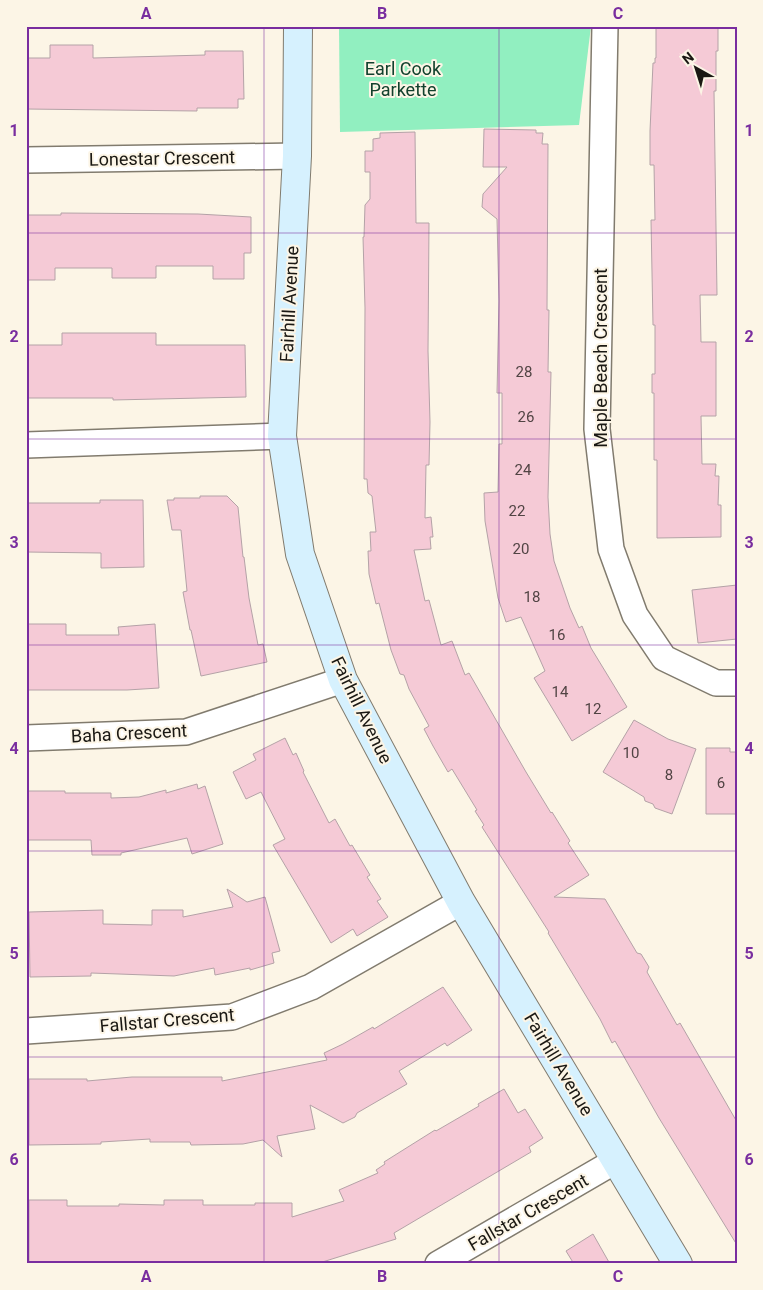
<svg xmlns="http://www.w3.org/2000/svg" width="763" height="1290" font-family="Roboto,sans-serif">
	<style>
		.green { fill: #91efc0 }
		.building { fill: #f5cad6; stroke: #b4a2a7 }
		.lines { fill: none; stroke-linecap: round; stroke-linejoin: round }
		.street-casing { stroke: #817b6e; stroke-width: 28 }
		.secondary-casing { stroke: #817b6e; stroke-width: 30 }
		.street { stroke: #fff; stroke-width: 25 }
		.secondary { stroke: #d6f1fe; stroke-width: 28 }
		.grid { fill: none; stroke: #792d9f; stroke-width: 1; stroke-opacity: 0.55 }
		.labels { text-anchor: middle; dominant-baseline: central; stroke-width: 4; stroke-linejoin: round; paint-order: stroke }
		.number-label { font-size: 15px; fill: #514444 }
		.park-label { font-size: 18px; fill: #11412d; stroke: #fcf5e6 }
		.street-label { font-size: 18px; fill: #1a1813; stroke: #fcf5e6 }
		.neatline { fill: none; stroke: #792d9f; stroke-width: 2 }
		.grid-label { font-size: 16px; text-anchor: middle; font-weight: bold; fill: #792d9f }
	</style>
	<rect width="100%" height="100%" fill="#fcf5e6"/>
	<path class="green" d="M339 26H591L579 125 340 132Z"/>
	<path class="building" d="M656 26H718V51H716V91H714L717 295H700L701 342H716V416H701L702 464H716L715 476H719L718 505H721V537L657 538V460H654V393H652V374H655V325H653L651 220H655L654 165H650V131L653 63H655V58H656Z
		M50 45H93V58L205 55V51H243L244 99H238V108H197V111L26 109V58H50Z
		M484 129 536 130V133H543L542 144H548L547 310H549L548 372H551L548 497 550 534 554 561 570 608 579 628 582 626 591 648 627 707 572 741 534 678 545 671 521 617 506 622 498 598 485 521 484 493 498 492 499 444H502V393H497L499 301 497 219 482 207 483 194 507 167H483Z
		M415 132 416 223H429L428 351 430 422 429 465H426L425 518 431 517 433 537H430L431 549 414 550 425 601 429 600 441 645 452 641 465 675 469 673 526 772 551 813 552 812 570 841 568 843 589 875 554 897 605 899 637 953 641 954 649 967 647 972 677 1025 680 1023 737 1122V1245L659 1118 615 1041 612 1043 600 1019 548 933 549 932 482 827 484 825 475 811 477 810 452 769 448 772 433 746 424 729 429 726 409 689 404 675 400 674 391 650 379 603 376 604 369 574 368 551H371L370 532H376L372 496 368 493 367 479H364L365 308 363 237H364L365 205 370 199V172H365V151H373V139L380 138V133Z
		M61 213 198 214 251 217V253H244V279H213V266H156V278H112V268H55V280H26V215H61Z
		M62 333H156V345H245L246 397 113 400V398H26V345H62Z
		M200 496H227L238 507 243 557H244L249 598 258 645 263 644 267 662 201 676 191 630H190L183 592 187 591 181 530H172L167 500H174V498H200Z
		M100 500H143L144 567 101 568V553L26 552V503H100Z
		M737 585V639L698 643 692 590Z
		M28 624H66V635H119L118 627 155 624 159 688 127 690H28Z
		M634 720 668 739 696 749 672 814 655 808 653 804 645 801 644 797 603 772Z
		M285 738 293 755 296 753 304 771 303 772 329 823 335 819 350 846 352 845 370 875 367 877 381 899 377 901 388 917 357 936 353 929 331 943 273 845 285 839 261 792 246 799 233 772 256 760 253 754Z
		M706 748H730V752H737V814H706Z
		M197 784 198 789 205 786 223 844 192 854 187 838 121 853V855H92L91 840H26V791H65V793H111V798L139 797 166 790V793Z
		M227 889 247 902 265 897 280 951 272 953 274 963 250 970V968L215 975 214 968 174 976 91 973V976L30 977 29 912 103 910V924L152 925V910H183V917L233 907Z
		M443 987 472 1030 447 1046 445 1043 399 1071 407 1084 357 1113 355 1117 343 1123 310 1105 315 1129 277 1136 282 1157 263 1140 243 1144 191 1145 190 1142H150V1139L101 1142V1144L29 1145V1079H87V1081L132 1077H222V1081L327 1060 324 1053 343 1044 373 1027 374 1029Z
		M504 1089 518 1113 525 1109 543 1138 529 1147 531 1152 394 1233 396 1239 316 1264H29V1200H67V1206H119V1204L164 1205V1200H203V1205H255V1203H292V1217L344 1201 339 1190 378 1173 376 1170 385 1164 384 1162 435 1130 436 1131 479 1106 478 1104Z
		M593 1234 610 1264H574L566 1251Z"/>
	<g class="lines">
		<defs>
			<path id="street" d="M605 26 597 429 611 549 635 615 664 658 716 683H737
				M26 160 297 156
				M26 445 282 436
				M26 738 186 732 343 680
				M26 1031 232 1017 311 987 461 902
				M438 1264 617 1160"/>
			<path id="secondary" d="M298 26 297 156 282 436 300 554 343 680 461 902 678 1264"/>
		</defs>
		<use href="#street" class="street-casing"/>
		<use href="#secondary" class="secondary-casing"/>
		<use href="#street" class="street"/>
		<use href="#secondary" class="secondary"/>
	</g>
	<path class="grid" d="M264 26V1264M499 26V1264M26 233H737M26 439H737M26 645H737M26 851H737M26 1057H737"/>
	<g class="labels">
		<g class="number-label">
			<text x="524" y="372">28</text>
			<text x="526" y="417">26</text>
			<text x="523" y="470">24</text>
			<text x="517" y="511">22</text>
			<text x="521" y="549">20</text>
			<text x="532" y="597">18</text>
			<text x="557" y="635">16</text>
			<text x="560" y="692">14</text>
			<text x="593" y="709">12</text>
			<text x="631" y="753">10</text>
			<text x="669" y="775">8</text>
			<text x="721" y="783">6</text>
		</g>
		<g class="park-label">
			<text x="403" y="68">Earl Cook<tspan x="403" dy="21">Parkette</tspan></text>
		</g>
		<g class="street-label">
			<text transform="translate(162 158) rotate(-1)">Lonestar Crescent</text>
			<text transform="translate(289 304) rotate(-87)">Fairhill Avenue</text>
			<text transform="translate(600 358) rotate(-90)">Maple Beach Crescent</text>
			<text transform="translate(362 710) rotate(64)">Fairhill Avenue</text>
			<text transform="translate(129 733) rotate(-3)">Baha Crescent</text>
			<text transform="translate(167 1020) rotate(-5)">Fallstar Crescent</text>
			<text transform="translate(559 1064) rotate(59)">Fairhill Avenue</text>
			<text transform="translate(528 1212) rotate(-30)">Fallstar Crescent</text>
		</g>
	</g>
	<rect width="763" height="1290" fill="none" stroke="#fcf5e6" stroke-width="55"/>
	<g transform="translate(696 68) rotate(321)" stroke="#fcf5e6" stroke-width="4" paint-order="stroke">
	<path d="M0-4L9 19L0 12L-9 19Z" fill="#1a1813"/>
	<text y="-8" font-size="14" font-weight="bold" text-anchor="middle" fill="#1a1813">N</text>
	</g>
	<rect x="28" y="28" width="708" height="1234" class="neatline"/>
	<g class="grid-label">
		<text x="146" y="19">A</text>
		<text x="382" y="19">B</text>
		<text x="618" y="19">C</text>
		<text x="14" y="136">1</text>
		<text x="749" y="136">1</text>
		<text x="14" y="342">2</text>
		<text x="749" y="342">2</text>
		<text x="14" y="548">3</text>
		<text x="749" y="548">3</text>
		<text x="14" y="754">4</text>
		<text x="749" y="754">4</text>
		<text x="14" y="959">5</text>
		<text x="749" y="959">5</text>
		<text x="14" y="1165">6</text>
		<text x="749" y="1165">6</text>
		<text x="146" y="1282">A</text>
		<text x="382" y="1282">B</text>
		<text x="618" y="1282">C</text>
	</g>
</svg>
